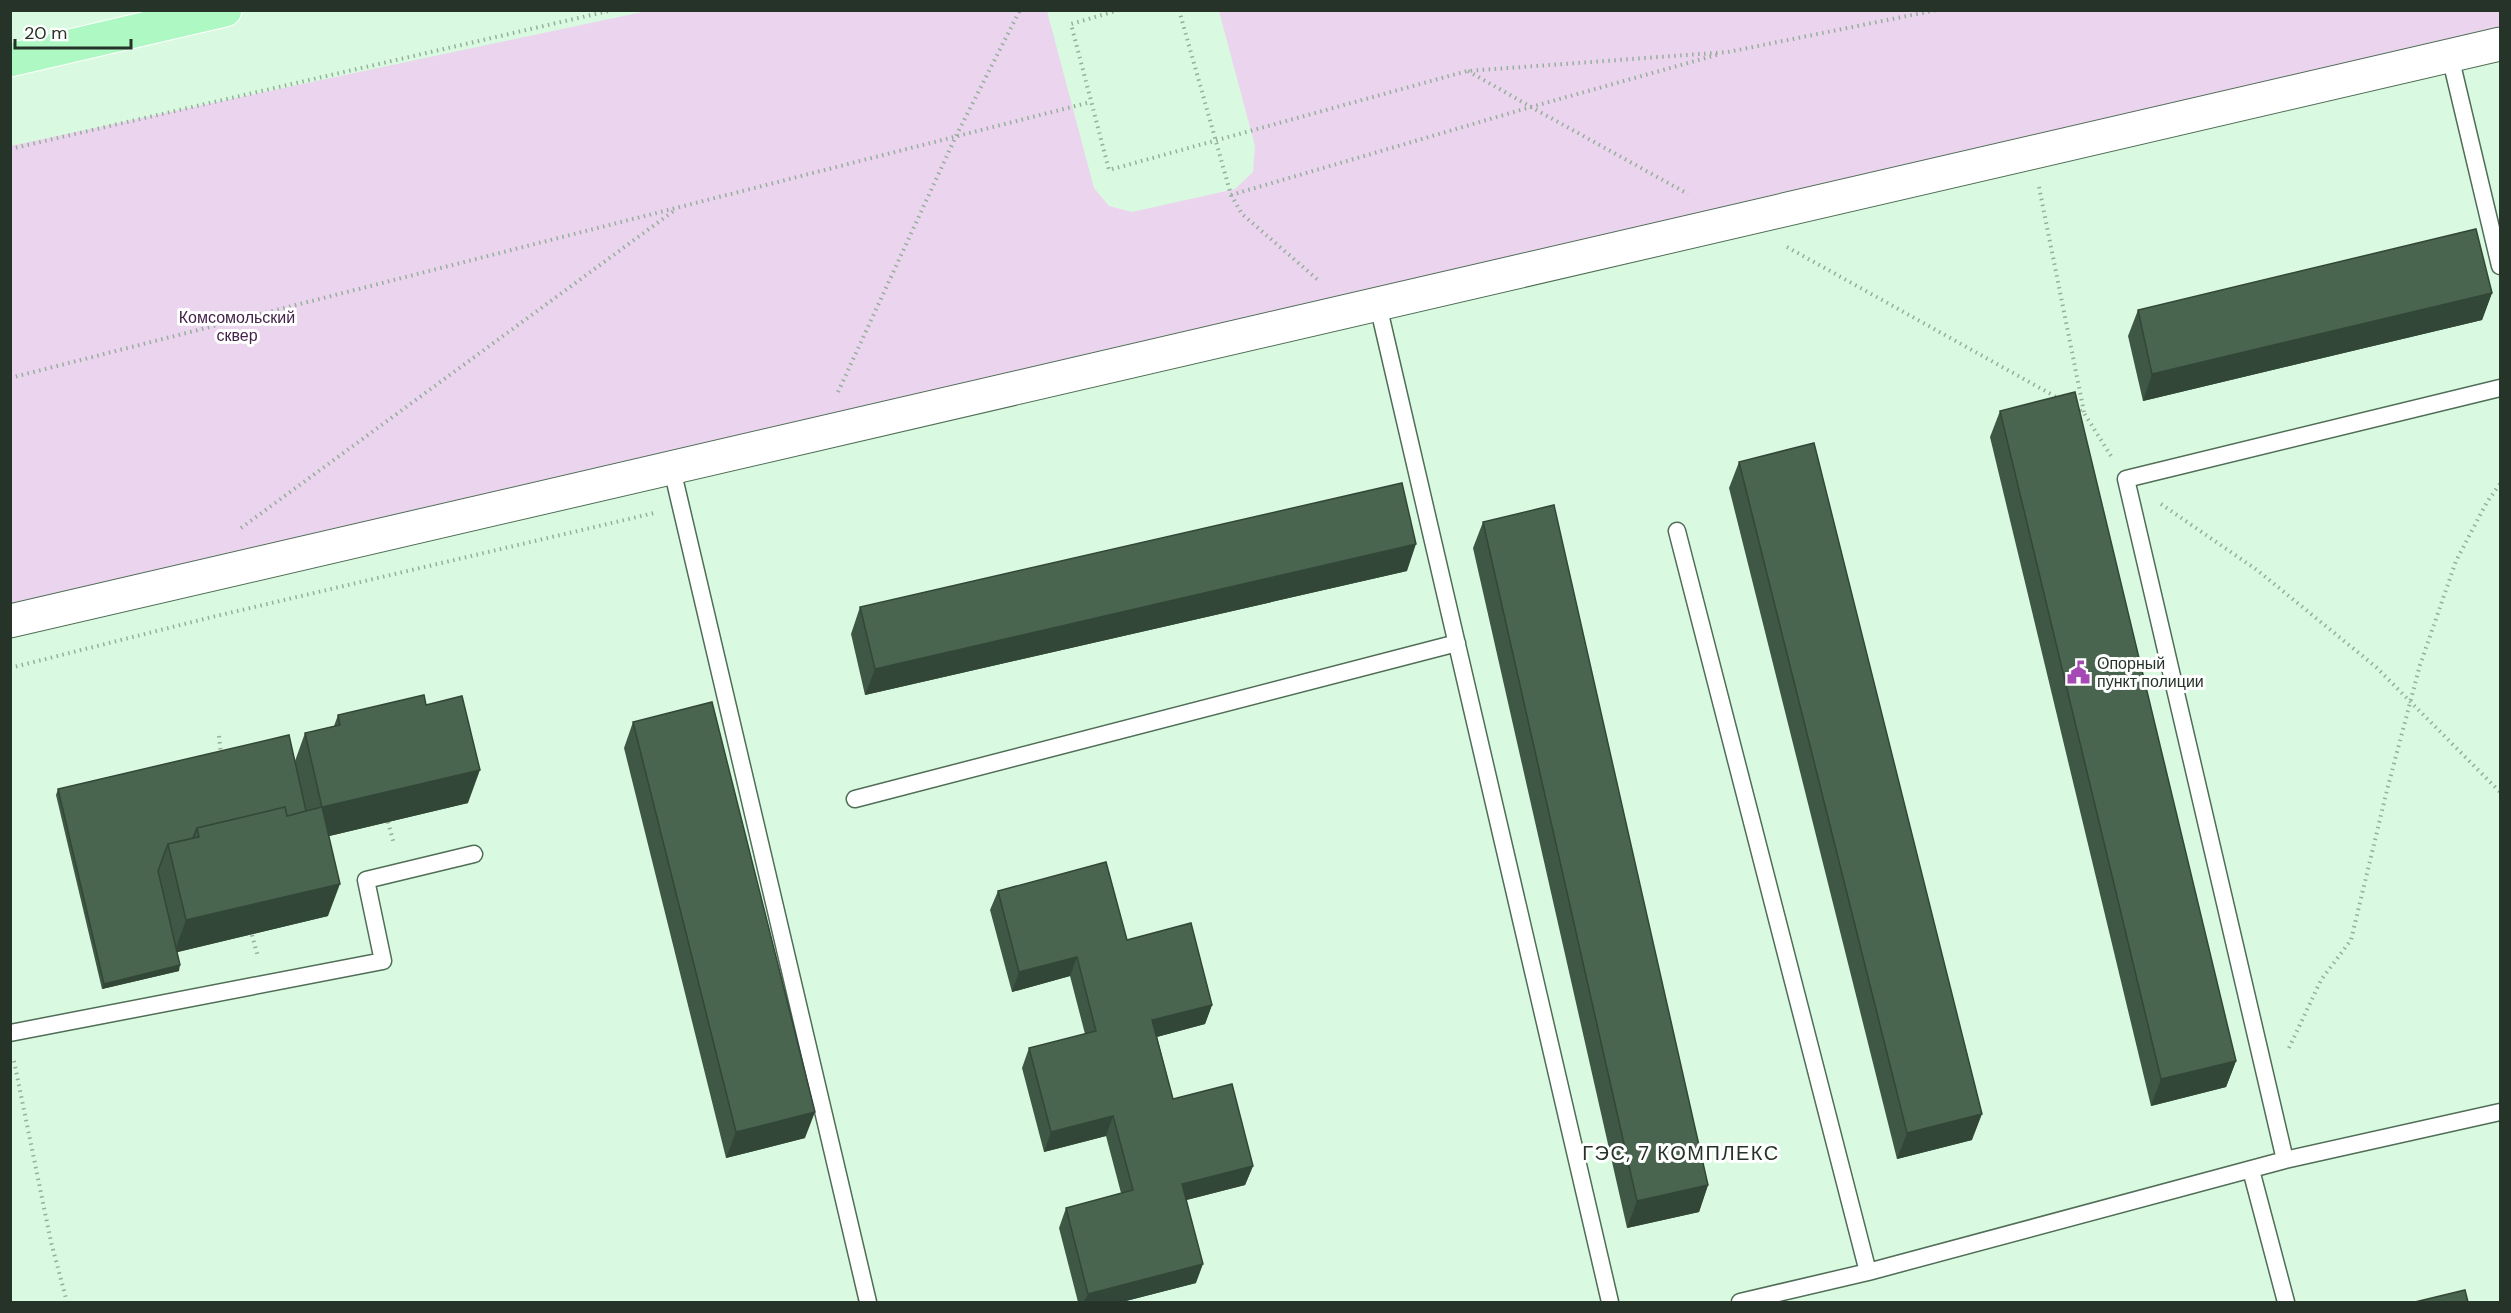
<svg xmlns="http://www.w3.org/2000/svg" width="2511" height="1313" font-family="'DM Sans',sans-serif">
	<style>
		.green { fill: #ebd4ee }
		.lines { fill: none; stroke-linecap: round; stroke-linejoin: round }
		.service-casing { stroke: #506d57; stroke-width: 19 }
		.minor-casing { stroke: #506d57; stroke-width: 35 }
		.primary-casing { stroke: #fff; stroke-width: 35 }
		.path { stroke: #96af9b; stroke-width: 4; stroke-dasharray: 1.5 4.5; stroke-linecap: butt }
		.service { stroke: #fff; stroke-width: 16 }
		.minor { stroke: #fff; stroke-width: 33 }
		.primary { stroke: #adf8c3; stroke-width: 33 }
		.wall { fill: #3f5745 }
		.shaded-wall { fill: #334738 }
		.building { fill: #496550; stroke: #334738; stroke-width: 1.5 }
		.labels { text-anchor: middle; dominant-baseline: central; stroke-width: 6; stroke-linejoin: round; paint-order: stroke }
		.park-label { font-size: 16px; fill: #44234a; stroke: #fff }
		.poi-label { font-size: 16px; fill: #263329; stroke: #fff; text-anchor: start }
		.quarter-label { font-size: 20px; letter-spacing: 1.5px; fill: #263329; stroke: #fff }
	</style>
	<rect width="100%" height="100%" fill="#d9fae0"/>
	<path class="green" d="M647 11H1047L1094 188 1109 206 1132 212 1235 189 1253 172 1255 146 1219 11H2500V28L11 608 10 146Z"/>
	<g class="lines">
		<defs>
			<path id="service" d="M2450 56 2500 266
				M1378 305 1610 1302
				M672 469 868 1302
				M1677 531 1868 1272
				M855 799 1457 643
				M10 1033 383 961 366 880 474 854
				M2285 1160 2126 479 2500 388
				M2251 1170 2286 1302
				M1740 1302 1868 1272 2285 1160 2500 1112"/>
			<path id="minor" d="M10 621 2500 44"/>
			<path id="primary" d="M10 60 225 10"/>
		</defs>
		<use href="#service" class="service-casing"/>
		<use href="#minor" class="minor-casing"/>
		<use href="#primary" class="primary-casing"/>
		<path class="path" d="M1119 10 1071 24 1109 170 1467 71 1728 52 1937 10
			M1179 10 1231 195 1242 214 1318 280
			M1468 71 1531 107 1720 54
			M10 149 613 10
			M2039 187 2084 412
			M1231 195 1531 107 1688 194
			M1787 247 2058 398
			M10 378 1091 102
			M838 392 956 136 1020 10
			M2075 407 2084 413 2111 456
			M2161 504 2257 570 2376 667 2500 792
			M241 528 675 210
			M10 668 212 617 654 513
			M219 736 221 755
			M388 822 394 844
			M252 935 258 957
			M2289 1048 2321 980 2351 940 2387 790 2420 665 2456 561 2487 502 2500 484
			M14 1061 51 1242 67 1302"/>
		<use href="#service" class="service"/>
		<use href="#minor" class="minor"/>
		<use href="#primary" class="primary"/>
	</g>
	<path class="wall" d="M2492 293 2482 320 2143 401 2128 336 2138 310Z
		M2000 411 2236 1061 2226 1087 2151 1106 1990 437Z
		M1739 462 1972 1140 1897 1159 1729 488Z
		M1483 522 1708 1185 1699 1212 1627 1228 1473 548Z
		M1407 571 865 695 851 634 860 607Z
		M426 705 468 803 329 836 328 916 177 952 179 971 102 989 56 795 58 789 295 761 305 733 334 726 338 715Z
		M633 722 805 1138 726 1158 624 748Z
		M998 891 1127 940 1212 1005 1205 1024 1157 1037 1173 1099 1253 1166 1245 1185 1186 1200 1196 1283 1122 1302H1078L1059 1228 1066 1208 1121 1193 1106 1136 1044 1152 1022 1068 1029 1048 1085 1034 1070 976 1012 992 990 910Z"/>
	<path class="shaded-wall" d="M2492 293 2482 320 2143 401 2152 374Z
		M1416 544 1407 571 865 695 875 669Z
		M480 770 468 803 275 849 322 807Z
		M340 884 328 916 174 953 186 920Z
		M1077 957 1070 976 1012 992 1019 972Z
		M180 965 179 971 102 989 104 984Z
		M1212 1005 1205 1024 1145 1040 1152 1020Z
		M2236 1061 2226 1087 2151 1106 2161 1079Z
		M815 1112 805 1138 726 1158 736 1132Z
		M1982 1114 1972 1140 1897 1159 1907 1133Z
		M1113 1116 1106 1136 1044 1152 1051 1132Z
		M1253 1166 1245 1185 1175 1203 1182 1184Z
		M1708 1185 1699 1212 1627 1228 1637 1201Z
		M1203 1264 1196 1283 1122 1302H1084L1088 1294Z"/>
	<path class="building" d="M2476 229 2492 293 2152 374 2138 310Z
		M2075 392 2236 1061 2161 1079 2000 411Z
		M1814 443 1982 1114 1907 1133 1739 462Z
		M1402 483 1416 544 875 669 860 607Z
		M1554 505 1708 1185 1637 1201 1483 522Z
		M424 695 426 705 462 696 480 770 322 807 340 884 186 920 168 844 199 837 197 828 285 807 287 816 322 807 305 733 340 725 338 715Z
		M712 702 815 1112 736 1132 633 722Z
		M289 735 306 811 287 816 285 807 197 828 193 838 168 844 158 871 180 965 104 984 58 789Z
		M1106 862 1127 940 1191 923 1212 1005 1152 1020 1173 1099 1232 1084 1253 1166 1182 1184 1203 1264 1088 1294 1066 1208 1133 1190 1113 1116 1051 1132 1029 1048 1096 1031 1077 957 1019 972 998 891Z
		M2465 1290 2468 1302H2415Z"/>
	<defs>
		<symbol id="civic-bare" viewBox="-9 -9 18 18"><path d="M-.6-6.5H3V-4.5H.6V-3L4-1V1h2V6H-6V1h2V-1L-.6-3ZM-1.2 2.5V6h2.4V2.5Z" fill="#a549b4" stroke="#fff" stroke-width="2.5" paint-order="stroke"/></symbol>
	</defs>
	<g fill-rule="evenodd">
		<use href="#civic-bare" x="2062" y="656" width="33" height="33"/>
	</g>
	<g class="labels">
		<g class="park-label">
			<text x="237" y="317">Комсомольский<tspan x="237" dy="18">сквер</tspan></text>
		</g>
		<g class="poi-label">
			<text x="2097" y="663">Опорный<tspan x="2097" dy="18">пункт полиции</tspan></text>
		</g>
		<g class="quarter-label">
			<text x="1681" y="1153">ГЭС, 7 КОМПЛЕКС</text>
		</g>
	</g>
	<rect width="2511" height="1313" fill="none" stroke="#263329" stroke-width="24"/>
	<path d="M15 39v9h116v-9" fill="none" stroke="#263329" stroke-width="3"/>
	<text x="24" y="39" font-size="18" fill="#263329" stroke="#ffffff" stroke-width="4.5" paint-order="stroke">20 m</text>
</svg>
